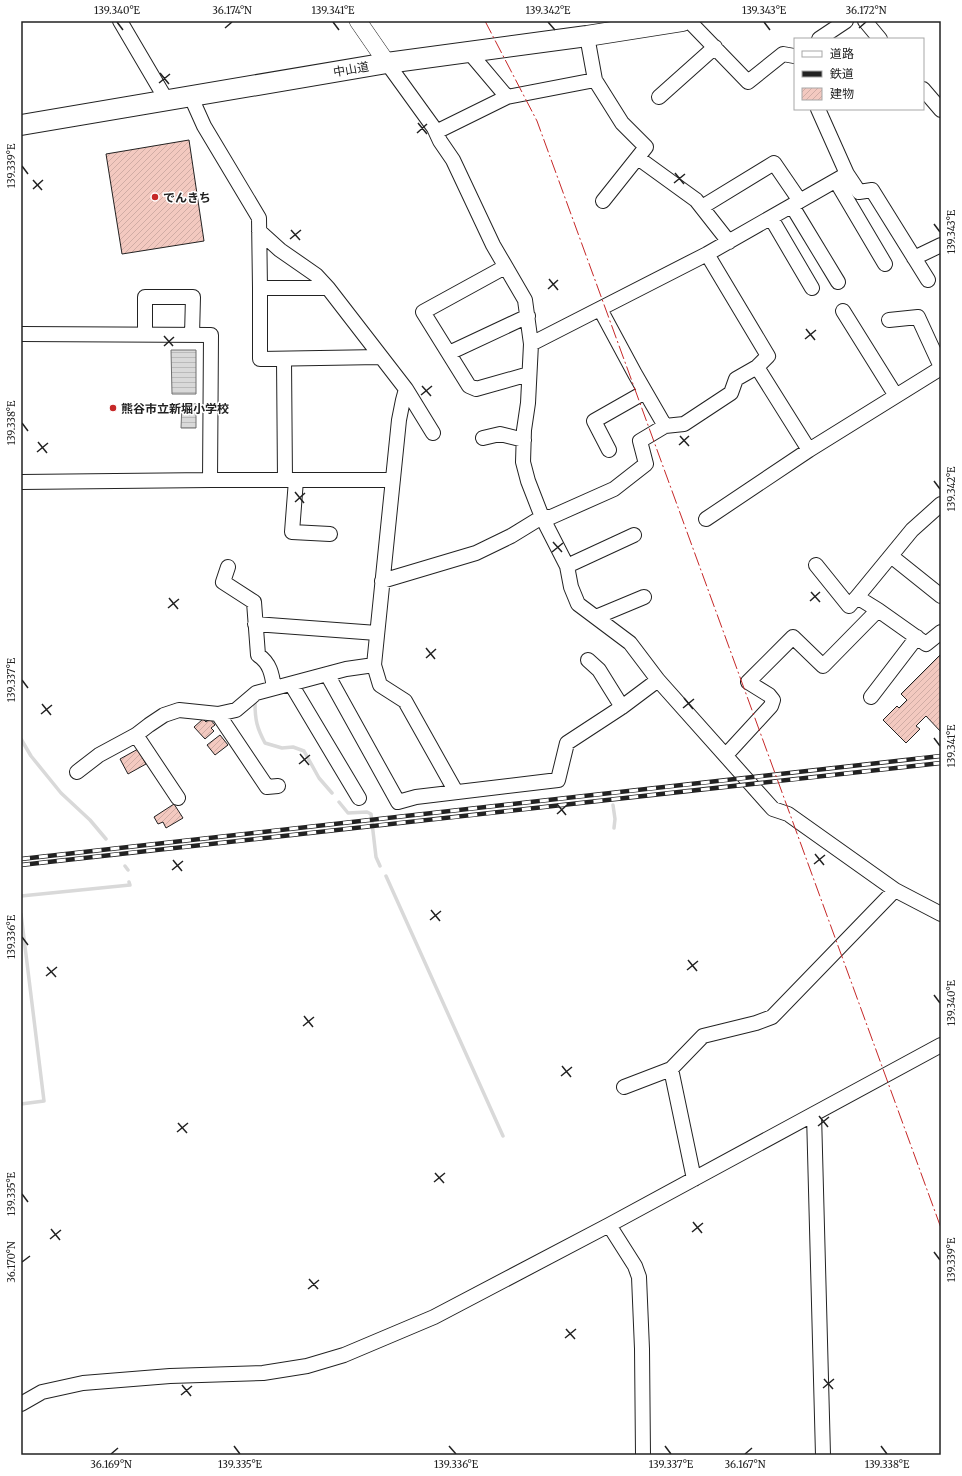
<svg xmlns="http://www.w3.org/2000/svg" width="962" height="1476" font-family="Merriweather,'Noto Sans JP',serif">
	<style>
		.water { fill: url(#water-rules); stroke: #6f6f6f }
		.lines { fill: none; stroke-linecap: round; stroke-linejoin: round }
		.stream { stroke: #d9d9d9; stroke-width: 3.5 }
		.building { fill: url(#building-hatch); stroke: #222 }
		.minor-casing { stroke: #222; stroke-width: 16 }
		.major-casing { stroke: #222; stroke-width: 18 }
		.highway-casing { stroke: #222; stroke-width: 22 }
		.minor { stroke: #fff; stroke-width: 14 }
		.major { stroke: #fff; stroke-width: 17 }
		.highway { stroke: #fff; stroke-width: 20 }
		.rail-casing { stroke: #222; stroke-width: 4.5 }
		.rail { stroke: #fff; stroke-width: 3; stroke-dasharray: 9; stroke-linecap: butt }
		.power { stroke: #c62828; stroke-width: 1; stroke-dasharray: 14 3 2 3; stroke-linecap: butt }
		.ticks { fill: none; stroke: #222; stroke-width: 1.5 }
		.poi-dot { fill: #c62828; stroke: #fff; stroke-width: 1.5 }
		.labels { text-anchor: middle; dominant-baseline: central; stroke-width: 3; stroke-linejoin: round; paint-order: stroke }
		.street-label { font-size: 12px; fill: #222; stroke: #fff }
		.poi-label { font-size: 12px; font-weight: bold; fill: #222; stroke: #fff; text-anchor: start }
		.neatline { fill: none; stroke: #222; stroke-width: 1.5 }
		.ticks-label { font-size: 10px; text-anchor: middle; fill: #222 }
	</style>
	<defs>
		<pattern id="water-rules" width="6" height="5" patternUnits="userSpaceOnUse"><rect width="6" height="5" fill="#d9d9d9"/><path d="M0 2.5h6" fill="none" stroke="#bababa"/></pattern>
		<pattern id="building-hatch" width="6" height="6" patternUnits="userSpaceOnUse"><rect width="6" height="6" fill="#f3c9c0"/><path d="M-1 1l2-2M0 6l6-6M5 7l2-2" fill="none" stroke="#d0aca5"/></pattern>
	</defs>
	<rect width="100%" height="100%" fill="#fff"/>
	<path class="water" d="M171 350H196V394H172Z
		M182 404H196V428H181Z"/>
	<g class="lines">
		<path class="stream" d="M255 703C255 720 257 728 265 743L282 748 293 747 304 751 319 778 332 793
			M21 739 31 756 61 793 90 820 106 839
			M339 802 348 813 367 812 371 814 376 857 380 866
			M613 805 615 819 614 828
			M125 866 128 870
			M386 876 503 1136
			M21 896 130 885 129 882
			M21 914 44 1101 21 1104"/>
	</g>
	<path class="building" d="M189 140 204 241 122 254 106 154Z
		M941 654V732L926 716 916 726 920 729 906 743 883 720 897 706 899 708 907 700 901 694Z
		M203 719 206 722 210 719 215 725 211 728 214 731 205 739 194 727Z
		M220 735 228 745 215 755 207 745Z
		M138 749 146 764 128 774 120 759Z
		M174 804 183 818 166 828 163 822 158 824 154 817Z"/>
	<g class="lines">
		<defs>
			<path id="minor" d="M120 21 167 101
				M689 21 748 82 783 54 794 56
				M865 21 880 39
				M587 36 595 80 622 123 646 147 603 201
				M819 39 846 21
				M469 52 507 97 595 80
				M387 63 434 128 440 141 453 160 493 245 525 300 531 344 528 403 524 430 523 462 528 481 542 517 567 566 571 587 578 604 630 643 658 680 773 809 788 814 895 890 941 914
				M923 89 941 110
				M191 97 204 126 259 218 260 288H328
				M659 97 715 47
				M436 132 507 97
				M638 158 696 200 729 242
				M847 174 859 192 872 190 928 280
				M836 181 885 264
				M792 206 838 282
				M702 207 774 163 800 201
				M771 218 812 288
				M259 231 280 250 316 275 328 288 406 389 403 400 399 420 374 665 380 685 405 701 456 792
				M707 254 768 356 757 367 809 450
				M914 258 941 245
				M505 267 423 312 469 386 476 389 529 374
				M260 288V359L380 357
				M600 309 635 374 665 426
				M843 311 896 396
				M889 320 918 317 941 367
				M21 334 211 335 210 480
				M145 335V297H193L192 335
				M531 344 707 254 847 174 818 109
				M449 353 528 316
				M284 360 285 480
				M406 389 433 433
				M483 438 500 434 524 440
				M609 450 594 421 645 392
				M296 480 292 532 330 534
				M21 482 210 480H393
				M706 519 809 450 941 368
				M891 556 941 596
				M816 565 849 606 857 597
				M567 566 634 535
				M228 567 223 582 254 602 258 655C270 663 272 674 274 688
				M382 581 476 553 511 536 542 517H551L614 489 646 464 640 441 665 426 684 424 731 393 736 379 757 367
				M878 610 926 644 941 632
				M596 617 644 597
				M255 624 377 633
				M588 660 599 670 622 707
				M327 674 398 802 416 797 558 780 567 743 622 707 658 680
				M291 684 359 798
				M871 697 917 637
				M218 714 267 787 278 786
				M136 735 178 798
				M726 755 771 706 773 700 769 695 748 682 793 637 823 666 878 610 857 597 912 530 941 504
				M77 772 99 755 136 735 149 725 164 715 179 710 218 714 236 710 256 693 346 669 374 665
				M671 1069 694 1179
				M624 1087 671 1069 703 1036 756 1023 772 1017 895 890
				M814 1114 823 1455
				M609 1225 635 1266 639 1277 642 1349 643 1455
				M21 1404 42 1392 83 1383 170 1376 263 1373 307 1366 344 1355 434 1317 609 1225 941 1045"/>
			<path id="major" d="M358 21 387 63"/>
			<path id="highway" d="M21 125 387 63 587 36 682 21"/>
		</defs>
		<use href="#minor" class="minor-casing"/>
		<use href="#major" class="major-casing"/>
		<use href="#highway" class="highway-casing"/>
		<use href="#minor" class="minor"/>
		<use href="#major" class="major"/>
		<use href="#highway" class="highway"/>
		<defs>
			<path id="rail" d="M21 859 941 756
				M21 865 941 763"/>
		</defs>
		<use href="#rail" class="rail-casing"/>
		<use href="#rail" class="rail"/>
		<path class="power" d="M485 21 537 121 941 1228"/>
	</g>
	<path class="ticks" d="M117 22 123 30M333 22 339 30M548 22 555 30M764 22 770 30M225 28 232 22M859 28 866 22M160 73 169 84M159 83 170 74M418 123 427 134M417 133 427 124M22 166 28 174M675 173 684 184M33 180 42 190M674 183 685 174M33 189 43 180M934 224 940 232M291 230 300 240M290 239 301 230M549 279 558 290M548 289 558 280M806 329 815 340M164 336 173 346M805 339 816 330M164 346 174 337M422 386 431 396M421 395 432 386M22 423 28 431M680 436 689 446M38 442 47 453M679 445 689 436M37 452 48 443M934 481 940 489M295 492 304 503M295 502 305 493M553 542 562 552M552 552 563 543M811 592 820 602M169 598 178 609M810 601 820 592M168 608 179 599M426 648 435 659M426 658 436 649M22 680 28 688M684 698 693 709M42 704 51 715M683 708 694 699M41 714 52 705M934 738 940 746M300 754 309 765M299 764 310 755M557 804 566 815M557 814 567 805M815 854 824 865M173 860 182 871M814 864 825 855M172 870 183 861M431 910 440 921M430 920 441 911M22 937 28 945M688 960 697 971M47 967 56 977M687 970 698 961M46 976 57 967M934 995 940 1003M304 1016 313 1027M303 1026 314 1017M562 1066 571 1077M561 1076 572 1067M819 1116 828 1127M178 1123 187 1133M818 1126 829 1117M177 1132 188 1123M435 1173 444 1183M434 1182 445 1173M22 1194 28 1202M693 1222 702 1233M51 1229 60 1240M692 1232 703 1223M50 1239 61 1230M934 1252 940 1260M22 1262 30 1256M309 1279 318 1289M308 1289 319 1280M566 1329 575 1339M565 1338 576 1329M824 1379 833 1389M182 1385 191 1396M823 1388 834 1379M181 1395 192 1386M234 1446 240 1454M449 1446 456 1454M665 1446 671 1454M881 1446 887 1454M111 1454 118 1448M745 1454 752 1448"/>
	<g class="poi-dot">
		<circle cx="155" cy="197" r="4"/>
		<circle cx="113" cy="408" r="4"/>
	</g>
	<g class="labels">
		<g class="street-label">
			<text transform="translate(351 69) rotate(-10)">中山道</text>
		</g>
		<g class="poi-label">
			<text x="163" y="197">でんきち</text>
			<text x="121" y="408">熊谷市立新堀小学校</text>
		</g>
	</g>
	<rect width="962" height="1476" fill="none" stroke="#ffffff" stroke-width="44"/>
	<rect x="794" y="38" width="130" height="72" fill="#ffffff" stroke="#a7a7a7"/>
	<rect x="802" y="51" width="20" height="6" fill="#ffffff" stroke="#a7a7a7"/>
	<text x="830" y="58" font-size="12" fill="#222222">道路</text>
	<rect x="802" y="71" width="20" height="6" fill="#222222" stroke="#a7a7a7"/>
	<text x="830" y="78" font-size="12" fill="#222222">鉄道</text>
	<rect x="802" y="88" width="20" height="12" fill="url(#building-hatch)" stroke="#a7a7a7"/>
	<text x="830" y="98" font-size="12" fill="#222222">建物</text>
	<rect x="22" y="22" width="918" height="1432" class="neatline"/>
	<g class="ticks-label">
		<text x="117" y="14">139.340°E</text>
		<text x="232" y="14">36.174°N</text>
		<text x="333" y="14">139.341°E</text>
		<text x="548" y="14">139.342°E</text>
		<text x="764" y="14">139.343°E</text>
		<text x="866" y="14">36.172°N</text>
		<text transform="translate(11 166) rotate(-90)" y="4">139.339°E</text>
		<text transform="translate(951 232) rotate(-90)" y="4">139.343°E</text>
		<text transform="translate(11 423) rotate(-90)" y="4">139.338°E</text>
		<text transform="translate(951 489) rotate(-90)" y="4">139.342°E</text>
		<text transform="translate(11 680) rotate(-90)" y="4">139.337°E</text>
		<text transform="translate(951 746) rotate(-90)" y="4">139.341°E</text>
		<text transform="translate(11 937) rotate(-90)" y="4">139.336°E</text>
		<text transform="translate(951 1003) rotate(-90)" y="4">139.340°E</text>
		<text transform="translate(11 1194) rotate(-90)" y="4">139.335°E</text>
		<text transform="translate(951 1260) rotate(-90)" y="4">139.339°E</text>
		<text transform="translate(11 1262) rotate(-90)" y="4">36.170°N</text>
		<text x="111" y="1468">36.169°N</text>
		<text x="240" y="1468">139.335°E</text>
		<text x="456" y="1468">139.336°E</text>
		<text x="671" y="1468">139.337°E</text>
		<text x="745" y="1468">36.167°N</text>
		<text x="887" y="1468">139.338°E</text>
	</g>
</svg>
